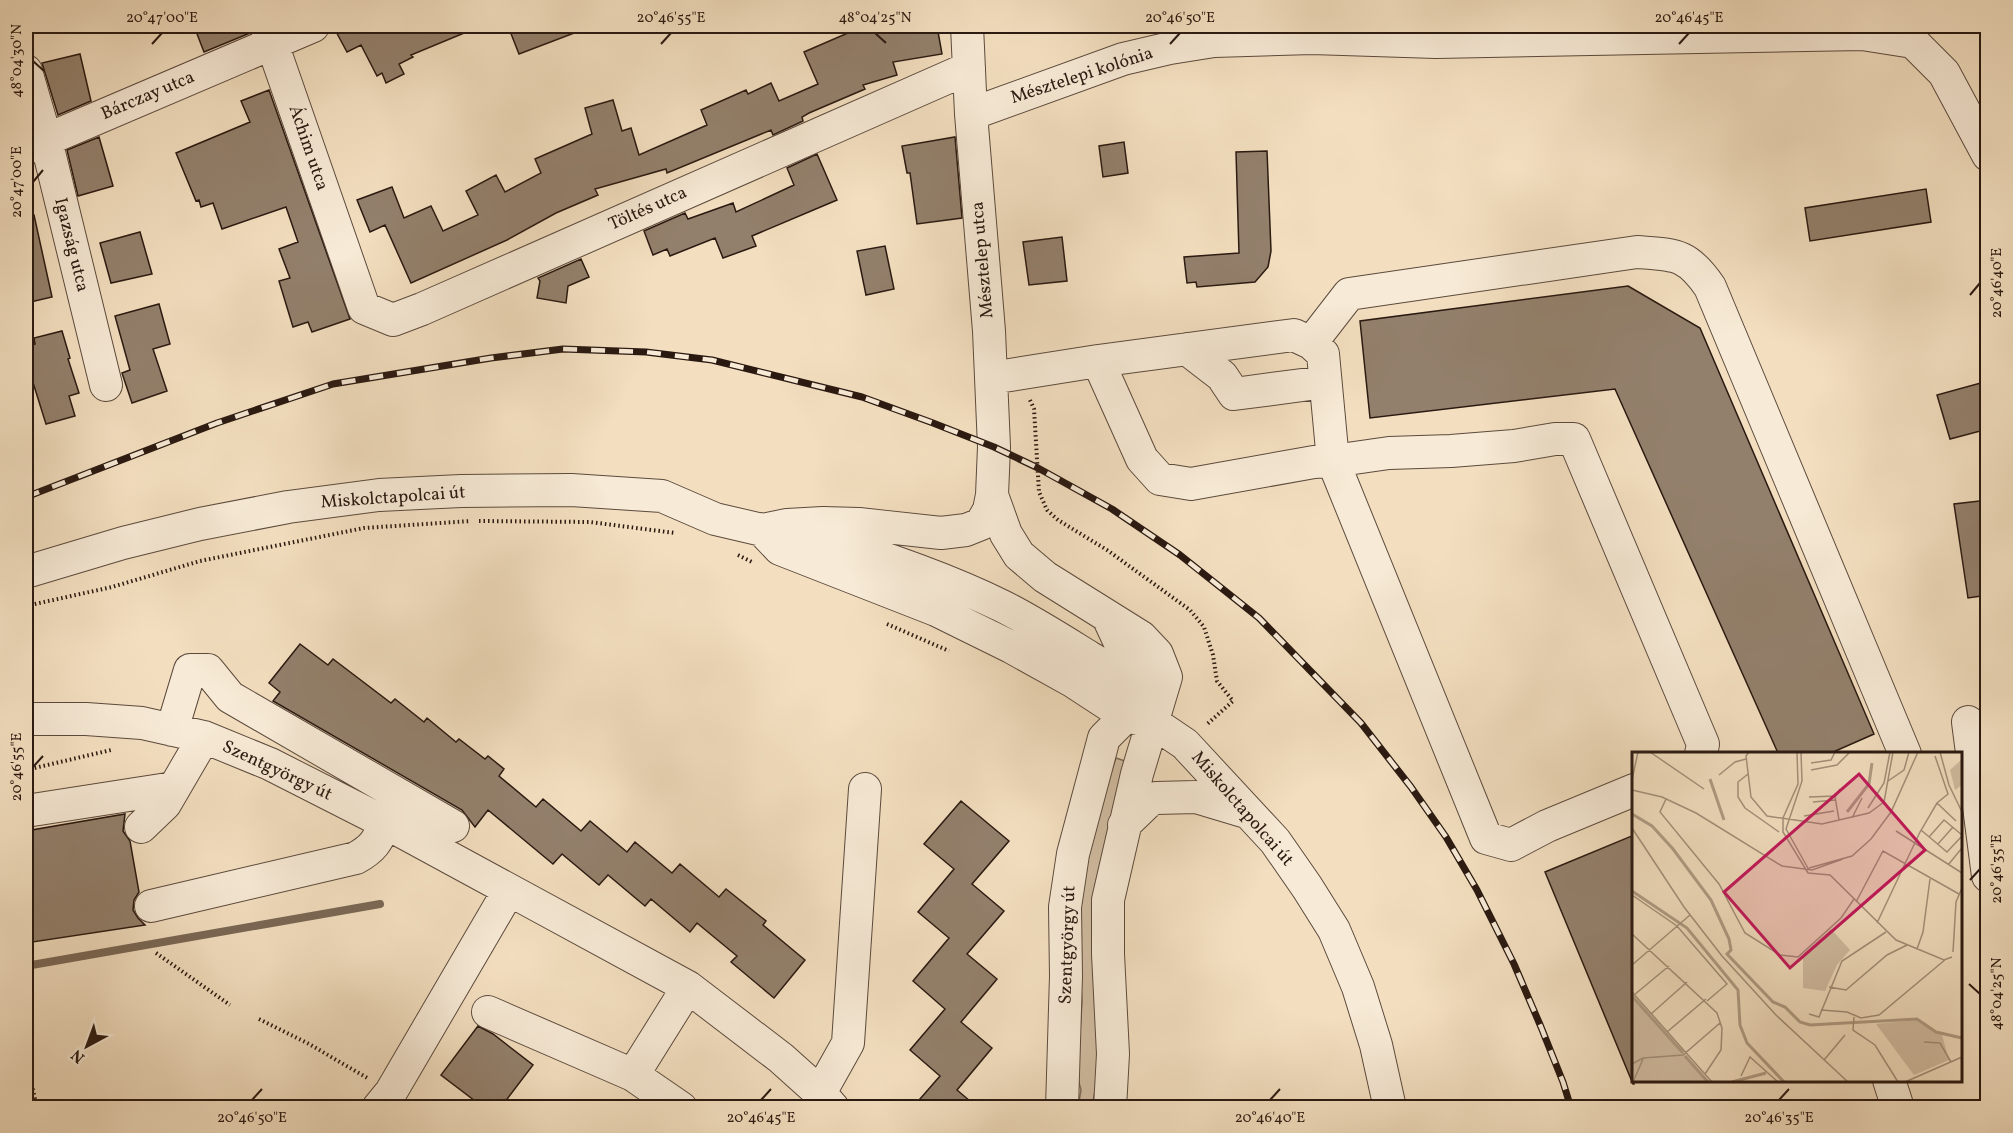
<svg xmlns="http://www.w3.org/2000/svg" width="2013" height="1133" font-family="Vollkorn,serif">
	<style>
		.green { fill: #d1bda2; stroke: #7e6b5a; stroke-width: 1.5 }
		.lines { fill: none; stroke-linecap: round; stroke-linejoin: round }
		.stream { stroke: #7a6856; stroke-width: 8 }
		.building { fill: #93806c; stroke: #2a1911; stroke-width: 1.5 }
		.minor-casing { stroke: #5c4a3d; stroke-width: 34 }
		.path { stroke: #2a1911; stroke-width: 4; stroke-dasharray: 1.5 3; stroke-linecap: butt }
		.minor { stroke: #f7ead6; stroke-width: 32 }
		.rail-casing { stroke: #2a1911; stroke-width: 7 }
		.rail { stroke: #f7ead6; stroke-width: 4.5; stroke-dasharray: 14; stroke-linecap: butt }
		.ticks { fill: none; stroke: #2a1911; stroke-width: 2 }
		.labels { text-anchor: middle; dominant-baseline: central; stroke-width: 4.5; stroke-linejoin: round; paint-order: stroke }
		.street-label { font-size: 18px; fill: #2a1911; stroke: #f7ead6 }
		.inset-river { fill: none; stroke: #af9c84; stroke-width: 3 }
		.inset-road { fill: none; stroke: #a3907a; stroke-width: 1.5 }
		.view { fill: #c2185b; fill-opacity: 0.15; stroke: #c2185b; stroke-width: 3 }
		.inset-edge { fill: none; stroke: #2a1911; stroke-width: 3 }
		.neatline { fill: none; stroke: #2a1911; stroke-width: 2 }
		.ticks-label { font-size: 15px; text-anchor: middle; fill: #2a1911 }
	</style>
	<rect width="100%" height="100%" fill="#f3dfc0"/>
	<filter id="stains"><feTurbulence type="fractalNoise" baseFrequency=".00333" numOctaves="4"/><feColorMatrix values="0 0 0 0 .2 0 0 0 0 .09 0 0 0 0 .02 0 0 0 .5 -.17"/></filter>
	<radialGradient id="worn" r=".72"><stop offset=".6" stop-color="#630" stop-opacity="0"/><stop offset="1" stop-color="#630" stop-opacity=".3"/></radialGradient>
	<path class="green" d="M1116 758 1131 763 1098 1074 1092 1107H1078L1081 1090 1077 1075 1082 1002 1080 972V885L1099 807Z"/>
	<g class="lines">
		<path class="stream" d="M26 966 380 904"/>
	</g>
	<path class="building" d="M194 26H248L250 33 204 52Z
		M333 26H481L411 55 413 57 399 64 404 74 386 83 382 73 377 76 361 45 347 52Z
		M508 26H590V27L519 54Z
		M864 26H937L942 54 893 62 897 75 863 85 865 89 809 113 802 117 803 121 773 135 771 130 667 173 666 169 595 189 598 195 556 213 507 240 411 283 385 225 370 232 357 200 392 187 404 218 431 206 443 231 478 215 466 191 496 175 505 192 541 173 535 159 592 134 585 108 613 100 622 131 631 128 639 155 707 125 701 110 746 90 748 94 771 83 779 101 818 84 804 52Z
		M80 54 91 101 58 115 42 63Z
		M269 90 350 319 312 332 308 322 293 327 279 281 290 278 279 249 298 242 286 207 222 229 213 203 201 207 199 200 196 201 176 153 250 122 241 101Z
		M99 137 113 186 78 196 67 150Z
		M955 137 962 218 917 224 910 173H907L902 146Z
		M1124 142 1128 173 1103 177 1099 146Z
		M1267 151 1271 251 1268 267 1255 282 1197 287 1196 282 1187 283 1184 257 1239 253 1236 152Z
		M817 154 837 200 752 236 756 246 723 258 715 238 670 256 667 249 653 255 644 231 685 213 688 219 733 203 736 212 794 185 787 168Z
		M1926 189 1931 222 1810 241 1805 208Z
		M34 215 52 297 26 303V216Z
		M140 232 152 274 111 283 100 243Z
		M1062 237 1067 281 1029 285 1023 242Z
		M885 246 894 289 866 295 857 251Z
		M581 259 589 277 568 286 566 303 537 298 540 281 538 278Z
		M1628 286 1700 328 1874 734 1831 753H1778L1615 389 1370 418 1360 321Z
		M159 304 170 344 153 349 167 391 132 403 122 373 130 370 115 316Z
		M62 331 70 358 68 359 79 393 69 396 75 416 46 424 30 373 26 374V347L35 344 34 338Z
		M1988 381V429L1950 439 1937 395Z
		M1988 500V595L1968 598 1954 504Z
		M300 644 328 665 333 659 391 703 395 699 424 722 427 718 456 742 459 739 485 759 488 756 504 769 499 776 536 807 543 799 581 831 590 821 627 852 635 842 672 873 680 864 719 897 726 889 766 921 763 925 805 960 774 998 731 962 737 956 697 923 690 932 651 899 645 906 608 875 599 885 562 854 553 864 488 810 475 827 462 810 273 701 280 692 269 683Z
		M961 801 1009 841 972 884 1004 911 967 954 997 979 961 1022 992 1048 957 1090 977 1107H913L940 1076 910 1050 945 1009 913 981 949 938 918 912 954 869 924 844Z
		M125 814 123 831 130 841 139 892 134 900 133 910 138 918 145 925 26 943V831Z
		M1634 835V1084H1633L1545 872Z
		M478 1026 493 1034 533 1065 501 1107H483L441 1075Z"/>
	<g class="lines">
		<defs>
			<path id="minor" d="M266 26 364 308 393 320 422 309 969 68
				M26 71 46 140 106 385
				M971 114 1123 59 1170 48 1214 41 1312 38 1436 42 1862 34 1913 42 1944 73 1988 155
				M27 148 313 26
				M1311 343 1349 294 1637 252C1675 255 1687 253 1710 287L1905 754
				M1187 349 1222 376 1234 394 1325 382
				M1098 361 1142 459 1160 479 1191 484 1314 462 1333 461 1389 453 1451 451 1514 446 1555 439H1574L1703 744 1701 754
				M991 378 1098 361 1294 335 1311 343 1323 354 1333 461 1486 838 1511 845 1547 826 1634 790
				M992 495 1006 534 1019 555 1045 577 1141 637 1157 654 1166 677 1137 774 1108 900V954L1113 1054 1110 1108
				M762 530 780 549 936 610 1011 647 1074 682 1126 716 1154 723 1185 744 1275 841 1307 887 1334 930 1358 987 1376 1045 1390 1108
				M810 533C875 555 941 576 1002 606 1032 621 1060 639 1089 657 1105 667 1129 679 1139 696
				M26 572 123 543 200 524 288 507 379 495 461 491 571 490 662 496 715 519 762 530 787 525 823 523 859 524 941 533 966 530 981 524 989 510 992 495 994 447 989 331 971 114 967 26
				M26 719H86L142 723 204 737 270 764 386 823 688 987 781 1058 820 1093 833 1108
				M1968 722 1988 876
				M172 730 190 670H208L230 697 453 826
				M26 811 174 788
				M1124 825 1150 800 1156 798 1196 797 1246 812
				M141 827 165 804 204 737
				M151 906 356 858C374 848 377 841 386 823
				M488 1012 633 1075 681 1108
				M633 1075 688 987
				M1889 1080 1898 1108
				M820 1093 848 1043 865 789
				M378 1108 391 1092 509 890
				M1062 1108 1066 976 1065 907 1073 854 1104 738 1126 716 1135 689 1134 673 1108 617"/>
		</defs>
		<use href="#minor" class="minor-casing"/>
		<path class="path" d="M1030 400 1034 409 1039 492 1047 510 1058 520 1107 550 1190 610 1204 627 1213 655 1217 681 1233 701 1206 725
			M479 521 590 522 675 533
			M738 555 752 562
			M26 606 112 587 200 561 364 528 471 521
			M887 624 949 651
			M26 770 111 750
			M156 953 230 1005
			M259 1019 309 1044 369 1079
			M26 1058 37 1108"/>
		<use href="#minor" class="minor"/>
		<defs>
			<path id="rail" d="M26 497 217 423 333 384 491 358 563 349 646 352 712 360 862 397 933 423 994 447 1038 468 1112 509 1180 555 1259 618 1361 723 1411 787 1446 837 1477 890 1514 964 1541 1027 1563 1082 1571 1108"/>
		</defs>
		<use href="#rail" class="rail-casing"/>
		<use href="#rail" class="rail"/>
	</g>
	<path class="ticks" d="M875 33 886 43M152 44 162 33M661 44 671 33M1170 44 1180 33M1679 44 1689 33M33 61 44 71M33 182 43 170M1970 295 1980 283M33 767 43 756M1970 880 1980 869M1969 984 1980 994M252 1100 262 1089M761 1100 771 1089M1270 1100 1280 1089M1779 1100 1789 1089"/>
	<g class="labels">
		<g class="street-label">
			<text transform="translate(1082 76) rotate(-18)">Mésztelepi kolónia</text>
			<text transform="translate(148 96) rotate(-23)">Bárczay utca</text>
			<text transform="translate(308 148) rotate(71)">Áchim utca</text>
			<text transform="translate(648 209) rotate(-24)">Töltés utca</text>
			<text transform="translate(71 245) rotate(76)">Igazság utca</text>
			<text transform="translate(983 260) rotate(-95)">Mésztelep utca</text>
			<text transform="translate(393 498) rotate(-4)">Miskolctapolcai út</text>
			<text transform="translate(277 771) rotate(25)">Szentgyörgy út</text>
			<text transform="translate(1242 809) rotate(49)">Miskolctapolcai út</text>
			<text transform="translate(1068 945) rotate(-88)">Szentgyörgy út</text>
		</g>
	</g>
	<g transform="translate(1632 752)">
		<rect width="330" height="330" fill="#f3dfc0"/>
		<path d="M330 7V33L323 38 318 18ZM199 177 218 198 205 213 193 239 171 236V202ZM0 242 78 330H0ZM285 268 310 283 317 308 282 323 244 272Z" fill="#d1bda2"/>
		<path class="inset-river" d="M78 27 92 68M215 60 237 32 240 11M0 62 20 74 41 97 79 148 97 187 99 198 95 202 141 250 153 255 168 270 178 273 285 267 304 280 330 286M0 139 55 176 106 238 108 273 115 291 152 330M0 244 51 301M53 304 76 330M100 330 134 321"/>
		<path class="inset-road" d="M18 0 72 37M117 0 114 4 119 45 135 64 190 72 237 61 252 50M165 0 166 32 151 66V80L176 121 198 123 264 188 312 208 320 205M169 0 170 29 154 77 177 118M308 0 317 33 330 60M179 11 199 8 203 0M179 18 205 13 218 0M116 22 106 30V45L113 56 147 80M87 23 103 10 114 7M0 28 6 0M256 29 272 18 277 0M0 38 30 45 64 61 150 114 180 118 211 107M177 45 204 44M34 47 28 60 87 132 113 181 148 203 166 205 209 166 222 147M181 50 203 48M305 51 324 69M236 56 252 31 258 0M259 60 252 50 261 0M172 64 202 59M220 66 230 46M207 68 203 45 208 37M0 76 52 155 90 204 144 263 216 330M289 78 315 100 330 84M264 79 330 121M297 85 312 68 330 83M306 92 321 75M316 113 330 96M177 116 220 104 239 87 259 60 286 0M0 143 45 174 95 232 75 249M224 150 251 99 327 142M245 171 288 80 305 51 316 42 303 4M0 182 85 261 90 276 89 298 73 322M285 197 291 180 298 127M321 200 324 150 330 136M0 213 58 163M197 235 214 238 255 203 275 193M0 240 80 330M2 243 37 214M189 258 215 260 229 266 247 263 314 207M19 262 55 230M177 262 187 265 210 209 254 180M222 265 221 278 243 293 266 330M35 280 74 247M292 290 308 291 319 310M192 308 213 283M0 312 11 306 51 303 88 271M109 324 118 305 146 330M1 330 11 307M273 330 330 305"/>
		<path class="view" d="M227 22 293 98 158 216 92 140Z"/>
		<rect width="330" height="330" class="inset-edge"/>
	</g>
	<rect width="2013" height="1133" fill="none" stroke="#f3dfc0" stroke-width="66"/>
	<g transform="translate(87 1046) rotate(221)" stroke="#f7ead6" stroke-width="4.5" paint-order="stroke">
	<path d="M0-4.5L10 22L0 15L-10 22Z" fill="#2a1911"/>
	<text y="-9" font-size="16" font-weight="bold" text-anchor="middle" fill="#2a1911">N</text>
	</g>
	<rect x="33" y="33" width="1947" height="1067" class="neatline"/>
	<g class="ticks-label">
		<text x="162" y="22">20°47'00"E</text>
		<text x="671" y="22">20°46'55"E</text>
		<text x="875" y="22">48°04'25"N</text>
		<text x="1180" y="22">20°46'50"E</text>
		<text x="1689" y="22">20°46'45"E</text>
		<text transform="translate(16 61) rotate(-90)" y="5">48°04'30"N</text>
		<text transform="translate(16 182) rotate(-90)" y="5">20°47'00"E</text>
		<text transform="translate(1996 283) rotate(-90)" y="5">20°46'40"E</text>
		<text transform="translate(16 767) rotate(-90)" y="5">20°46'55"E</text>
		<text transform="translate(1996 869) rotate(-90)" y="5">20°46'35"E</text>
		<text transform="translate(1996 994) rotate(-90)" y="5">48°04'25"N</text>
		<text x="252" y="1122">20°46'50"E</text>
		<text x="761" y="1122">20°46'45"E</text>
		<text x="1270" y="1122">20°46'40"E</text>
		<text x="1779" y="1122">20°46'35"E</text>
	</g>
	<rect width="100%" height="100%" filter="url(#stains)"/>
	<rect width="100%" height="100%" fill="url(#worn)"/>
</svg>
